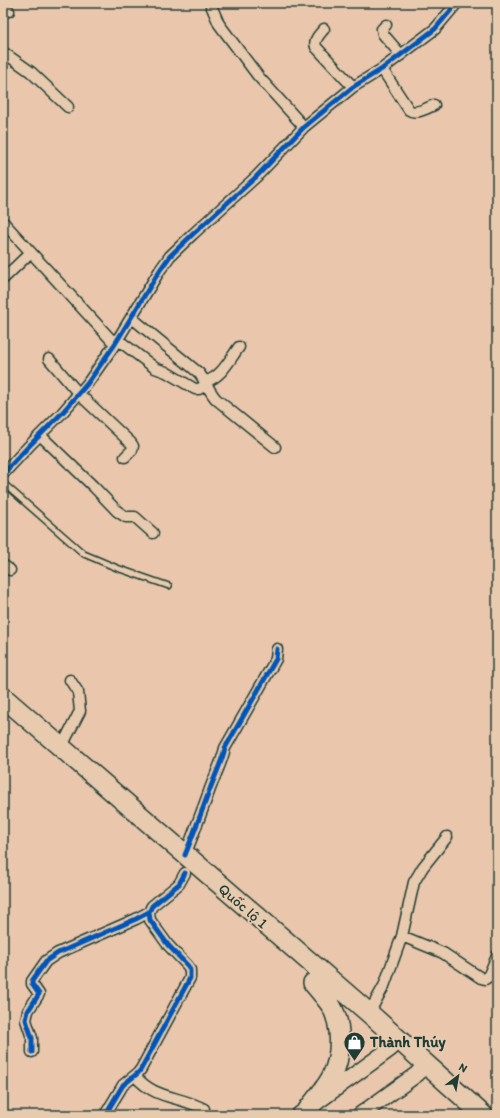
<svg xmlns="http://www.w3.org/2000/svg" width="500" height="1118" font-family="Itim,sans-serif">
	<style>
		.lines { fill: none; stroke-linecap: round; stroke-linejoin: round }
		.lane-casing { stroke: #1f3d34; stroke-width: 8 }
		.street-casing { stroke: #1f3d34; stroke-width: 13 }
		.secondary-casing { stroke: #1f3d34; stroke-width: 18 }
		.highway-casing { stroke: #1f3d34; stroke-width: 22 }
		.lane { stroke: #e8caae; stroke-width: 5 }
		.street { stroke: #e8caae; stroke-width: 10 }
		.secondary { stroke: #e8caae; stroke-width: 15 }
		.highway { stroke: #e8caae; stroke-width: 19 }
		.cycleway-casing { stroke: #e8caae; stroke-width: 8 }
		.cycleway { stroke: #0057b8; stroke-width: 5 }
		.labels { text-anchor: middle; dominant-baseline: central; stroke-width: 4; stroke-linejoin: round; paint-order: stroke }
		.street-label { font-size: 15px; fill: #1f3d34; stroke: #e8caae }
		.poi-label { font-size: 15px; font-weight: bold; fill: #1f3d34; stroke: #e8caae; text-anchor: start }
	</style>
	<rect width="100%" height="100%" fill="#eac7ac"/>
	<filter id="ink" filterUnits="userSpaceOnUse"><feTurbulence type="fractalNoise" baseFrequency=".025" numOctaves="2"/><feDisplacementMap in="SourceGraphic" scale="8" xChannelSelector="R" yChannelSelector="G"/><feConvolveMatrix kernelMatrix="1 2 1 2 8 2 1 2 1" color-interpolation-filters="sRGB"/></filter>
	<g filter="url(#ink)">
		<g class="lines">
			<defs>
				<path id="lane" d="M3 483 84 554 117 568 169 586"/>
				<path id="street" d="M210 3 219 24 258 76 304 127
					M3 8 9 11
					M386 25 382 29 383 34 401 55
					M324 29C320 34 313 40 316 47L353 87
					M3 52 31 72 68 107
					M382 69 409 110C416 115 427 108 434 105
					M3 222 115 344
					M3 279 30 253
					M132 318 199 373C206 382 209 391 216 399L275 447
					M117 339 155 368 166 372 195 389H199L207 384
					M49 359 79 394 131 443 133 446 132 450 125 457
					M206 381C221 378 230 359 239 347
					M40 435 94 487 117 511 126 517H135L153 533
					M3 474 29 446 62 413 87 384 115 344 160 270 170 256 193 234 256 177 304 127 353 87 382 69 435 29 457 3
					M3 565 10 570
					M61 748 80 711 78 692 70 680
					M185 855C194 833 202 811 210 789 215 775 222 762 225 748L276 659 277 649
					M402 936 414 882 423 867 447 837
					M369 1013 384 986 402 936 443 953 481 978 485 979 488 977 497 956
					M32 1052V1038L26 1020 28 1011 39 994 32 984V981L46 961 58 953 136 919 149 912
					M135 1076C156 1100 178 1095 204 1109
					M105 1115 123 1085 138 1073 141 1069 190 978V970L188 966 168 945 150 920 149 912 152 906 179 884 185 873"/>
				<path id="secondary" d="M299 1115 390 1049 398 1040
					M360 1115 417 1074 426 1064"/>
				<path id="highway" d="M3 697 369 1013 483 1115
					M309 1108C316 1099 325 1089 331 1078 342 1058 343 1024 330 1004 325 997 319 990 313 983"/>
			</defs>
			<use href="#lane" class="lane-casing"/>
			<use href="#street" class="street-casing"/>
			<use href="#secondary" class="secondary-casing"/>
			<use href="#highway" class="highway-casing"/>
			<use href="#lane" class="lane"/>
			<use href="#street" class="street"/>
			<use href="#secondary" class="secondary"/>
			<use href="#highway" class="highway"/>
			<defs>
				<path id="cycleway" d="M3 474 29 446 62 413 87 384 115 344 160 270 170 256 193 234 256 177 304 127 353 87 382 69 435 29 457 3
					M185 855C194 833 202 811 210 789 215 775 222 762 225 748L276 659 277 649
					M32 1052V1038L26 1020 28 1011 39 994 32 984V981L46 961 58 953 136 919 149 912
					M105 1115 123 1085 138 1073 141 1069 190 978V970L188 966 168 945 150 920 149 912 152 906 179 884 185 873"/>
			</defs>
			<use href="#cycleway" class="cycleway-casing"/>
			<use href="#cycleway" class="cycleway"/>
		</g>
	</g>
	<defs>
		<symbol id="shop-pin" viewBox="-11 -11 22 30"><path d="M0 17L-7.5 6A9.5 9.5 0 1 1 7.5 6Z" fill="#1f3d34" stroke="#e8caae"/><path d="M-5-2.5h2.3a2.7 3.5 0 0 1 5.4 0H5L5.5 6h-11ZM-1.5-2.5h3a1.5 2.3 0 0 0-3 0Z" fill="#fff"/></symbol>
	</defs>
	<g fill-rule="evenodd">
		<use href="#shop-pin" x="342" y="1030" width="25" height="34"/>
	</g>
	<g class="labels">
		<g class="street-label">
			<text transform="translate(243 906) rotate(41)">Quốc lộ 1</text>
		</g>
		<g class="poi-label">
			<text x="370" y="1042">Thành Thúy</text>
		</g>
	</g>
	<rect width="500" height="1118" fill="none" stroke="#e8caae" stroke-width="16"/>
	<rect x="8" y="8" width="484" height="1102" fill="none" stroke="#1f3d34" stroke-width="1.5" filter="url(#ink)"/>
	<g transform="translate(458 1076) rotate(31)" stroke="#e8caae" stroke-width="3" paint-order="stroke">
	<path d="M0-3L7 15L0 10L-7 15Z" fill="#1f3d34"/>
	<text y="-6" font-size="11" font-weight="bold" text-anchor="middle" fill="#1f3d34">N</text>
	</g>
</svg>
